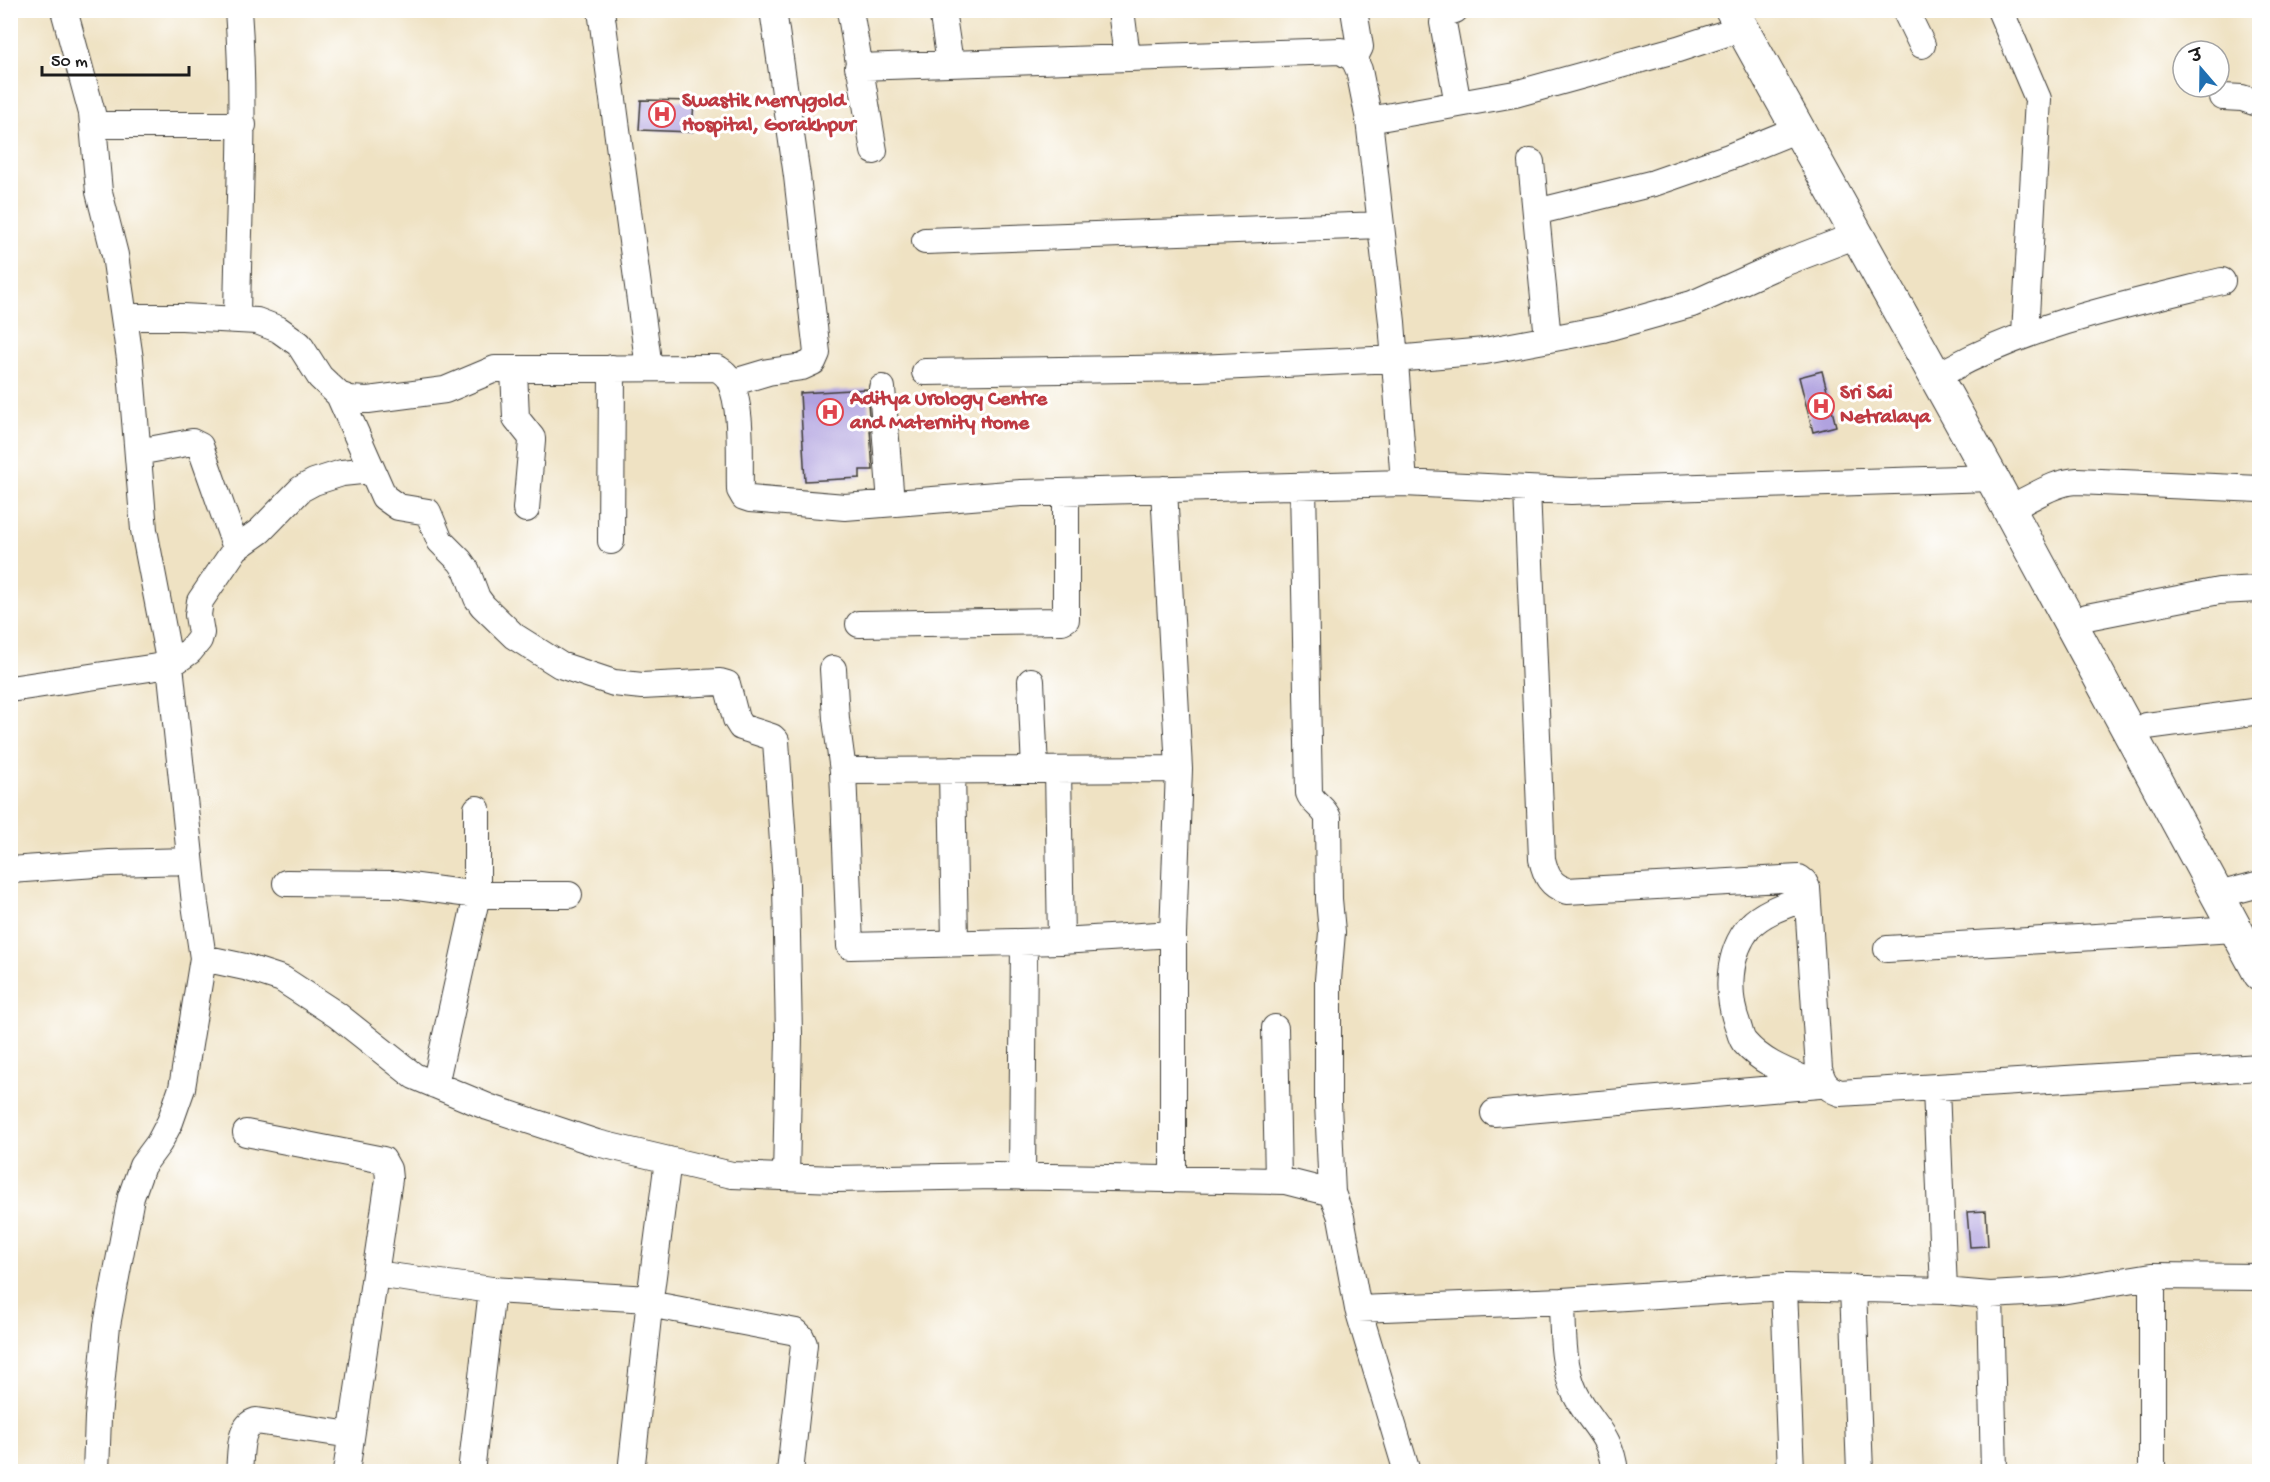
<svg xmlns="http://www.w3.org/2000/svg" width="2270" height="1482" font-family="'Gochi Hand','Playpen Sans Deva',sans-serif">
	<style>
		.building { fill: #b0a2df }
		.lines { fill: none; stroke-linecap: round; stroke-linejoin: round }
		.minor-casing { stroke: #3c3a35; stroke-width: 28 }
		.major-casing { stroke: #3c3a35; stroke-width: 35 }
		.minor { stroke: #fff; stroke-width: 26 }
		.major { stroke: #fff; stroke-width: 33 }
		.labels { text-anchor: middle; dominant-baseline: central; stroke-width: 6; stroke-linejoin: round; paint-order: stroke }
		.health-label { font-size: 21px; font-weight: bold; fill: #be3a42; stroke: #fff; text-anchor: start }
	</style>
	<rect width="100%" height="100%" fill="#fff"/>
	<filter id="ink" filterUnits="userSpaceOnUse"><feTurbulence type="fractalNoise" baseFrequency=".0167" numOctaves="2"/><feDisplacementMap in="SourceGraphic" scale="12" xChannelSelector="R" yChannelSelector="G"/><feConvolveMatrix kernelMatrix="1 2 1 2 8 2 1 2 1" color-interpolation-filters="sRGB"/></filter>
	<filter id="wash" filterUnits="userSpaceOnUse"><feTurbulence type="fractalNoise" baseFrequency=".008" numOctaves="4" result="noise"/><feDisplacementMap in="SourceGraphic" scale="24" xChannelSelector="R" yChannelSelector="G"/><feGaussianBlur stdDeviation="1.35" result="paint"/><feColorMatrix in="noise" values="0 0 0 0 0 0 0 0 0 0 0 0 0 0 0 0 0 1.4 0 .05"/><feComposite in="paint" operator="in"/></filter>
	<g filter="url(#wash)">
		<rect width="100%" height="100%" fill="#efe2c3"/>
		<g id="blocks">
			<path class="building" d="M641 100 694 101 692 132 639 130Z
				M1822 371 1836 426 1813 432 1799 377Z
				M867 389 873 470H860V478L805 481 800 393Z
				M1986 1211 1988 1246 1970 1247 1967 1212Z"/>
		</g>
	</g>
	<g filter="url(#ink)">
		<use href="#blocks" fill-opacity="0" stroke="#3c3a35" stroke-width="1.5"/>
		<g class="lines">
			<defs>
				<path id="minor" d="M64 10 92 113 99 192 115 255 130 359 144 530 170 665 195 904 203 958 182 1088 170 1122 159 1143 142 1166 131 1197 107 1325 98 1417 96 1472
					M601 10 649 368
					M850 10 874 151
					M942 10 950 63
					M1121 10 1127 57
					M1455 10 1446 13 1443 23 1458 104
					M1905 10 1922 45
					M2000 10 2038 99 2025 334
					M1354 59 1360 47 1354 10
					M858 67 1341 51 1354 59 1359 70 1369 120 1392 322 1404 483
					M2223 97 2242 98 2260 104
					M1369 120 1515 94 1678 49 1742 28
					M93 125H243
					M1531 162 1548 339
					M1536 212 1654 183 1729 157 1798 129
					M925 241 1381 225
					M124 317H182L257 321 278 329 299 344 320 377 339 395 350 399 368 400 445 390 495 369 717 368C723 372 727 374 730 381 743 409 739 458 740 490L744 497 750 499 845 507 1021 493 1404 483 1571 491 1992 478
					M237 320C238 216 246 114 238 10
					M514 369 516 418 532 438V441L526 509
					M1948 370C2034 323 2128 304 2222 281
					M925 372 1198 368 1395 359 1485 351 1603 329 1692 304 1781 264 1857 235
					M731 383 768 372 802 367 813 362 817 353 797 176 773 10
					M882 388 891 503
					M339 395 384 497 398 507 428 512 440 541 460 561 467 571 477 598 483 606 514 636 560 665 614 683 642 686 720 682 727 684 736 719 741 727 772 737 776 741 786 885 789 1036 786 1177
					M138 452 192 442 200 446 236 548
					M1303 486 1309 793C1313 804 1324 807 1328 818L1329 899 1332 932 1328 980V1103L1332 1193
					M1527 489 1542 859C1546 876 1550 885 1567 891L1799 878 1804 882 1807 888 1819 1069C1823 1083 1826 1088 1840 1093L2260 1067
					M2022 502C2040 493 2057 482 2077 481L2260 489
					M611 541 612 368
					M2087 617 2219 591 2260 589
					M859 624 1062 621 1066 619V492
					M833 669 836 719 843 771 1179 769 1164 489
					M1031 681 1035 770
					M10 689 170 665 190 651 199 640 201 633 198 615 200 601 236 548 260 531 301 489 314 482 342 473 371 470
					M2147 726 2260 711
					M952 770 955 943
					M1058 770 1061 941
					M843 771 850 946 1061 941 1173 934
					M10 870 110 863 190 861
					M286 883 395 884 477 895H569
					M2218 895 2260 884
					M1807 897C1789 904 1764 911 1750 926 1727 953 1726 995 1738 1026 1740 1032 1741 1039 1745 1043 1764 1065 1791 1073 1816 1084
					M1887 949 2236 929
					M203 958 245 967 282 979 337 1015 414 1076 488 1107 597 1143 732 1175 835 1179 996 1176 1285 1181 1332 1193 1341 1217 1358 1309 1562 1301 1784 1287 1944 1291 1990 1295 2061 1291 2152 1276 2260 1277
					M1275 1028 1278 1181
					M435 1085 477 895V809
					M1936 1088 1944 1291
					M1494 1113 1819 1085
					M246 1133 383 1160 388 1169 389 1179 346 1472
					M1022 1177 1024 942
					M1173 1179V934L1179 769
					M375 1274 492 1290 471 1472
					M1784 1287 1791 1472
					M1853 1288 1860 1472
					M492 1290 650 1299
					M1990 1295 1994 1472
					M1562 1301C1563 1332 1562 1365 1575 1393 1590 1424 1611 1433 1615 1472
					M649 1304 796 1332 801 1337 804 1344 790 1472
					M1358 1309 1407 1472
					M239 1472C241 1456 238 1426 256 1421L351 1435
					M631 1472 650 1299 668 1160
					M2152 1472V1276"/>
				<path id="major" d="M1732 10 1992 478 2260 974"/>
			</defs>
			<use href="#minor" class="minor-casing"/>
			<use href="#major" class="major-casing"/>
			<use href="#minor" class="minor"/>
			<use href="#major" class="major"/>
		</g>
	</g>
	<defs>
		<symbol id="hospital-ring" viewBox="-11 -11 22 22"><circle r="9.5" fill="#fff" stroke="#e0444e" stroke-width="1.5"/><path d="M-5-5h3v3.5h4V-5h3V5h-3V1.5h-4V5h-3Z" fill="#e0444e"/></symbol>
	</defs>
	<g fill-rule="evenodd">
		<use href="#hospital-ring" x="647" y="99" width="30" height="30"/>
		<use href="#hospital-ring" x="1806" y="391" width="30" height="30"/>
		<use href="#hospital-ring" x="815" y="397" width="30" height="30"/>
	</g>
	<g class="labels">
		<g class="health-label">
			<text x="682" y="102">Swastik Merrygold<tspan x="682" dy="24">Hospital, Gorakhpur</tspan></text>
			<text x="1840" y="394">Sri Sai<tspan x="1840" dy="24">Netralaya</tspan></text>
			<text x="850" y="400">Aditya Urology Centre<tspan x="850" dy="24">and Maternity Home</tspan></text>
		</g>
	</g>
	<rect width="2270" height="1482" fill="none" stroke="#fff" stroke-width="36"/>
	<g transform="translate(2201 69) rotate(340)"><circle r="28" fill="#ffffff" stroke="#a4a4a4" stroke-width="1.5"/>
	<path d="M0-4.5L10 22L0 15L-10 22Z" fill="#1f6fb2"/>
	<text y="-9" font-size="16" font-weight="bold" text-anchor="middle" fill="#1c1c1c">उ</text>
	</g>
	<path d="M42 66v9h147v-9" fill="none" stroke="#1c1c1c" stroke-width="3"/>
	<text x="51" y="66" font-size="18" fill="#1c1c1c" stroke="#ffffff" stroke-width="4.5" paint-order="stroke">50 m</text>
</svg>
